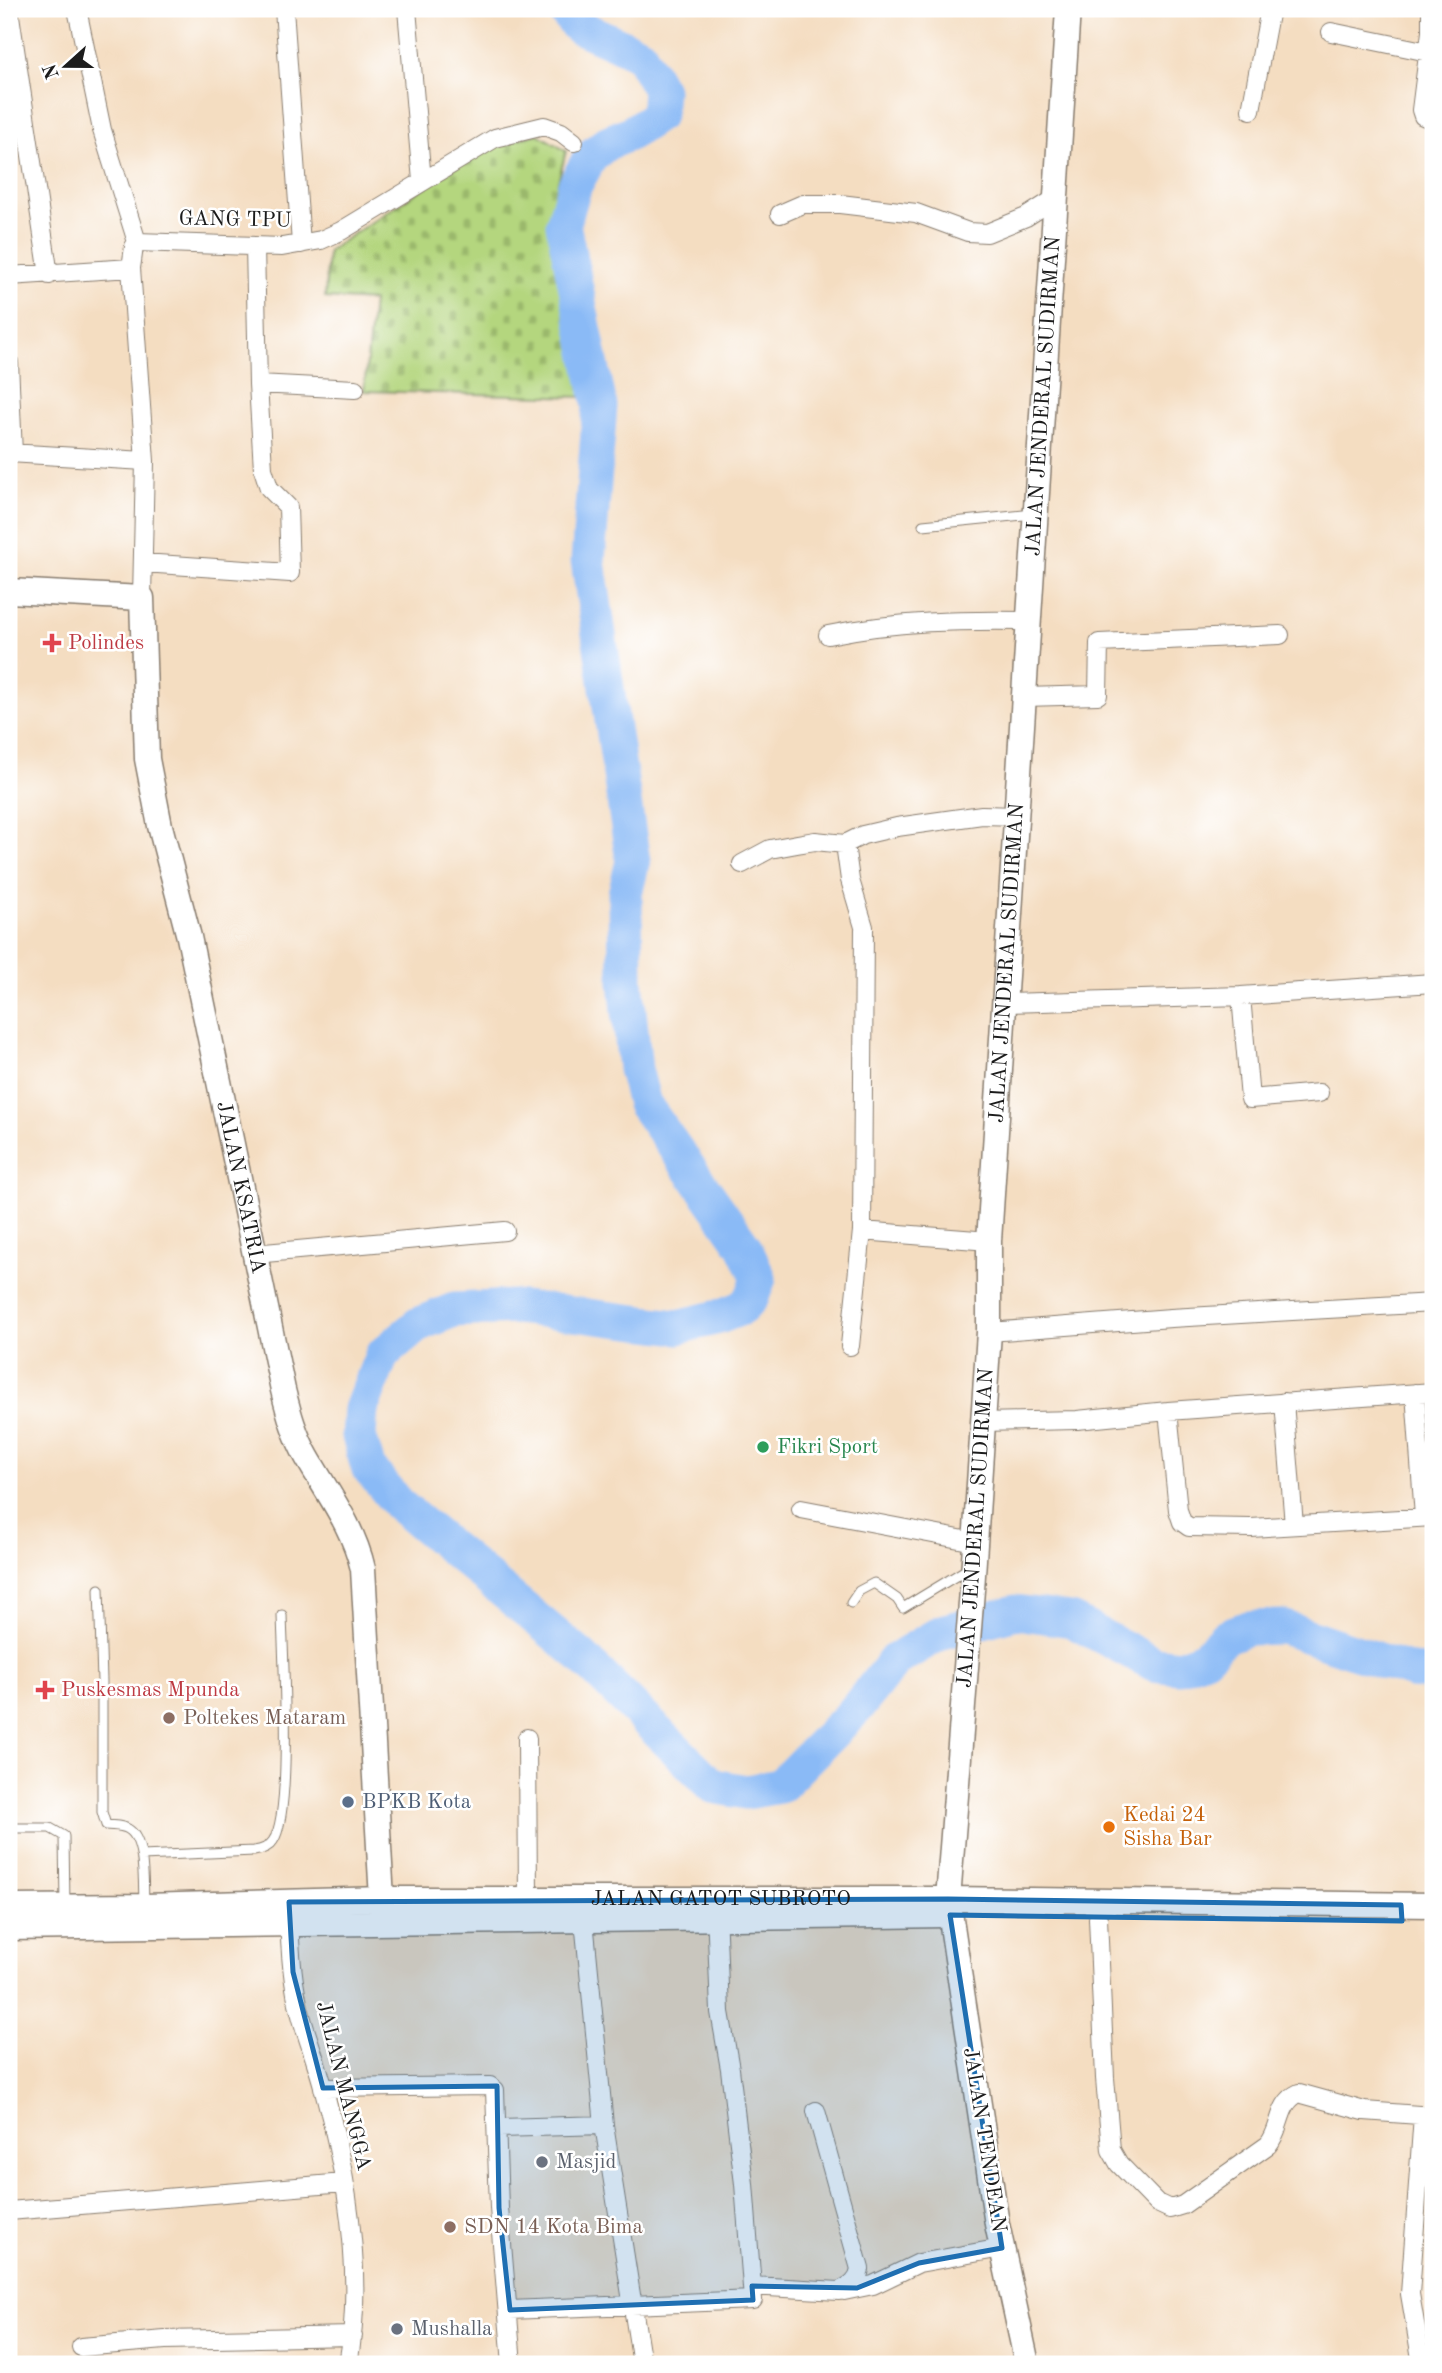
<svg xmlns="http://www.w3.org/2000/svg" width="1442" height="2373" font-family="'Old Standard TT',serif">
	<style>
		.cemetery { fill: url(#cemetery-stones); stroke: #68794d; stroke-width: 2 }
		.lines { fill: none; stroke-linecap: round; stroke-linejoin: round }
		.river { stroke: #8abaf6; stroke-width: 35 }
		.lane-casing { stroke: #887c6e; stroke-width: 11 }
		.street-casing { stroke: #887c6e; stroke-width: 20 }
		.secondary-casing { stroke: #887c6e; stroke-width: 27 }
		.lane { stroke: #fff; stroke-width: 9 }
		.street { stroke: #fff; stroke-width: 18 }
		.secondary { stroke: #fff; stroke-width: 24 }
		.marked { fill: #1f6fb2; fill-opacity: 0.2; stroke: #1f6fb2; stroke-width: 5; stroke-linejoin: round }
		.health-dot { fill: #e0444e; stroke: #fff; stroke-width: 2.5 }
		.leisure-dot { fill: #2e9e5b; stroke: #fff; stroke-width: 2.5 }
		.education-dot { fill: #8d6e63; stroke: #fff; stroke-width: 2.5 }
		.service-dot { fill: #5c6f8a; stroke: #fff; stroke-width: 2.5 }
		.food-dot { fill: #e8710a; stroke: #fff; stroke-width: 2.5 }
		.worship-dot { fill: #6b7280; stroke: #fff; stroke-width: 2.5 }
		.labels { text-anchor: middle; dominant-baseline: central; stroke-width: 5; stroke-linejoin: round; paint-order: stroke }
		.street-label { font-size: 21px; fill: #1c1c1c; stroke: #fff }
		.health-label { font-size: 21px; fill: #be3a42; stroke: #fff; text-anchor: start }
		.leisure-label { font-size: 21px; fill: #27864d; stroke: #fff; text-anchor: start }
		.education-label { font-size: 21px; fill: #785e54; stroke: #fff; text-anchor: start }
		.service-label { font-size: 21px; fill: #4e5e75; stroke: #fff; text-anchor: start }
		.food-label { font-size: 21px; fill: #c56008; stroke: #fff; text-anchor: start }
		.worship-label { font-size: 21px; fill: #5b616d; stroke: #fff; text-anchor: start }
	</style>
	<defs>
		<pattern id="cemetery-stones" width="16" height="16" patternUnits="userSpaceOnUse" patternTransform="scale(1.75)"><rect width="16" height="16" fill="#b4d67e"/><path d="M2 7V4a2 2 0 0 1 4 0v3zM10 15v-3a2 2 0 0 1 4 0v3z" fill="#9ab76c"/></pattern>
	</defs>
	<rect width="100%" height="100%" fill="#fff"/>
	<filter id="ink" filterUnits="userSpaceOnUse"><feTurbulence type="fractalNoise" baseFrequency=".0143" numOctaves="2"/><feDisplacementMap in="SourceGraphic" scale="14" xChannelSelector="R" yChannelSelector="G"/><feConvolveMatrix kernelMatrix="1 2 1 2 8 2 1 2 1" color-interpolation-filters="sRGB"/></filter>
	<filter id="wash" filterUnits="userSpaceOnUse"><feTurbulence type="fractalNoise" baseFrequency=".00686" numOctaves="4" result="noise"/><feDisplacementMap in="SourceGraphic" scale="28" xChannelSelector="R" yChannelSelector="G"/><feGaussianBlur stdDeviation="1.57" result="paint"/><feColorMatrix in="noise" values="0 0 0 0 0 0 0 0 0 0 0 0 0 0 0 0 0 1.4 0 .05"/><feComposite in="paint" operator="in"/></filter>
	<g filter="url(#wash)">
		<rect width="100%" height="100%" fill="#f4ddc1"/>
		<path class="cemetery" d="M538 134 566 151 550 214 568 294 579 353 584 397 364 391 373 301 325 298 328 251 487 146Z"/>
		<g class="lines">
			<path class="river" d="M563 9 577 26 640 54 660 90 658 115 631 133 607 143 591 156 575 185 563 224 600 406 588 561 633 861 625 894 626 981 635 1069 644 1104 744 1246 759 1278 752 1297 742 1308 719 1317 678 1327 515 1307 454 1310 419 1324 382 1355 361 1409 359 1436 368 1467 398 1504 581 1656 713 1786 746 1792 780 1786 856 1709 895 1660 942 1632 1016 1612 1071 1620 1154 1664 1179 1667 1205 1657 1226 1636 1248 1628 1282 1627 1411 1671 1433 1673"/>
		</g>
	</g>
	<g filter="url(#ink)">
		<g class="lines">
			<defs>
				<path id="lane" d="M923 525 1034 514
					M99 1589 102 1681V1812L106 1825C113 1826 122 1825 128 1829 146 1839 143 1886 144 1904
					M851 1603 859 1591 874 1583 897 1599 903 1608 969 1568
					M9 1828H50L64 1836 65 1906
					M142 1856 254 1851C261 1850 269 1847 273 1841 293 1814 283 1655 282 1615"/>
				<path id="street" d="M9 9 49 275
					M77 9 102 130 137 242
					M284 9 301 244
					M407 9 422 181
					M1431 9V32L1421 110 1423 116 1433 120
					M1331 32 1433 53
					M1251 110 1270 9
					M780 214 803 204H840L916 213 968 232 987 233 1026 217 1056 198
					M9 276 131 268
					M9 362 13 454
					M258 384 355 389
					M9 453 145 461
					M143 563 290 573 288 507 269 488 263 469 258 384 255 246
					M142 598 145 461 131 268 134 247 137 242 282 247 321 240 341 231 495 138 544 126 561 132 574 142
					M828 635C896 621 960 620 1029 621
					M1024 697 1098 695 1099 643 1280 635
					M845 844 850 880 864 927 862 1231 989 1241
					M742 864 770 849 797 844 815 841 845 844 863 835 897 827 982 815 1018 816
					M1241 996 1250 1099 1319 1093
					M1005 1003 1241 996 1433 983
					M254 1254 505 1231
					M989 1332 1171 1318 1433 1303
					M850 1346 862 1231
					M1415 1393 1424 1517
					M1284 1402 1294 1525
					M1168 1411 1178 1510 1182 1522 1189 1527 1251 1528 1433 1517
					M982 1422 1077 1420 1168 1411 1433 1392
					M801 1509 975 1542
					M527 1738 528 1899
					M583 1910 604 2125 642 2364
					M289 1914C290 1949 292 1985 302 2019 309 2043 318 2066 324 2090 347 2175 364 2277 348 2364
					M1098 1918 1105 2078 1111 2150 1119 2164 1157 2203 1170 2209 1183 2205 1268 2145C1282 2129 1277 2103 1299 2093L1364 2111 1433 2116
					M323 2088 490 2086 495 2090 499 2208 512 2364
					M497 2128 604 2125
					M9 2211 344 2183
					M752 2286 839 2291C850 2286 858 2281 860 2269L816 2111
					M844 2291 873 2285 919 2263 1002 2248
					M510 2310 753 2300 744 2184 730 2069 720 2012 716 1909
					M81 2347 165 2340 353 2336
					M1422 2364 1410 2294 1423 2115"/>
				<g id="secondary">
					<path id="s1" d="M9 591 142 598 147 759 160 826 189 937 283 1390C289 1414 295 1436 307 1457 328 1494 353 1526 363 1569L382 1899"/>
					<path id="s2" d="M9 1907 145 1906 382 1899H948L1433 1905"/>
					<path d="M9 1928 946 1915"/>
					<path id="s3" d="M1027 2364 997 2224 948 1899 972 1590 989 1332V1241L1068 9"/>
				</g>
			</defs>
			<use href="#lane" class="lane-casing"/>
			<use href="#street" class="street-casing"/>
			<use href="#secondary" class="secondary-casing"/>
			<use href="#lane" class="lane"/>
			<use href="#street" class="street"/>
			<use href="#secondary" class="secondary"/>
		</g>
	</g>
	<path class="marked" d="M948 1899 1401 1905 1402 1921 950 1915 1002 2248 919 2263 857 2288 752 2286 753 2300 510 2310 499 2208 497 2086 323 2088 293 1972 289 1902Z"/>
	<g class="health-dot">
		<path d="M48.5 632.5h7v7h7v7h-7v7h-7v-7h-7v-7h7z"/>
		<path d="M41.5 1679.5h7v7h7v7h-7v7h-7v-7h-7v-7h7z"/>
	</g>
	<circle class="leisure-dot" cx="763" cy="1447" r="7"/>
	<g class="education-dot">
		<circle cx="169" cy="1718" r="7"/>
		<circle cx="450" cy="2227" r="7"/>
	</g>
	<circle class="service-dot" cx="348" cy="1802" r="7"/>
	<circle class="food-dot" cx="1109" cy="1827" r="7"/>
	<g class="worship-dot">
		<circle cx="542" cy="2162" r="7"/>
		<circle cx="397" cy="2329" r="7"/>
	</g>
	<g class="labels">
		<g class="street-label">
			<text transform="translate(235 220) rotate(1)">GANG TPU</text>
			<text stroke="none"><textPath href="#s3" startOffset="1978">JALAN JENDERAL SUDIRMAN</textPath></text>
			<text stroke="none"><textPath href="#s3" startOffset="1410">JALAN JENDERAL SUDIRMAN</textPath></text>
			<text stroke="none"><textPath href="#s1" startOffset="733">JALAN KSATRIA</textPath></text>
			<text stroke="none"><textPath href="#s3" startOffset="844">JALAN JENDERAL SUDIRMAN</textPath></text>
			<text stroke="none"><textPath href="#s2" startOffset="712">JALAN GATOT SUBROTO</textPath></text>
			<text transform="translate(343 2086) rotate(76)">JALAN MANGGA</text>
			<text transform="translate(984 2140) rotate(81)">JALAN TENDEAN</text>
		</g>
		<g class="health-label">
			<text x="68" y="643">Polindes</text>
			<text x="61" y="1690">Puskesmas Mpunda</text>
		</g>
		<g class="leisure-label">
			<text x="777" y="1447">Fikri Sport</text>
		</g>
		<g class="education-label">
			<text x="183" y="1718">Poltekes Mataram</text>
			<text x="464" y="2227">SDN 14 Kota Bima</text>
		</g>
		<g class="service-label">
			<text x="362" y="1802">BPKB Kota</text>
		</g>
		<g class="food-label">
			<text x="1123" y="1815">Kedai 24<tspan x="1123" dy="24">Sisha Bar</tspan></text>
		</g>
		<g class="worship-label">
			<text x="556" y="2162">Masjid</text>
			<text x="411" y="2329">Mushalla</text>
		</g>
	</g>
	<rect width="1442" height="2373" fill="none" stroke="#fff" stroke-width="35"/>
	<g transform="translate(66 66) rotate(249)" stroke="#ffffff" stroke-width="5" paint-order="stroke">
	<path d="M0-5L12 26L0 18L-12 26Z" fill="#1c1c1c"/>
	<text y="-10" font-size="19" font-weight="bold" text-anchor="middle" fill="#1c1c1c">N</text>
	</g>
</svg>
